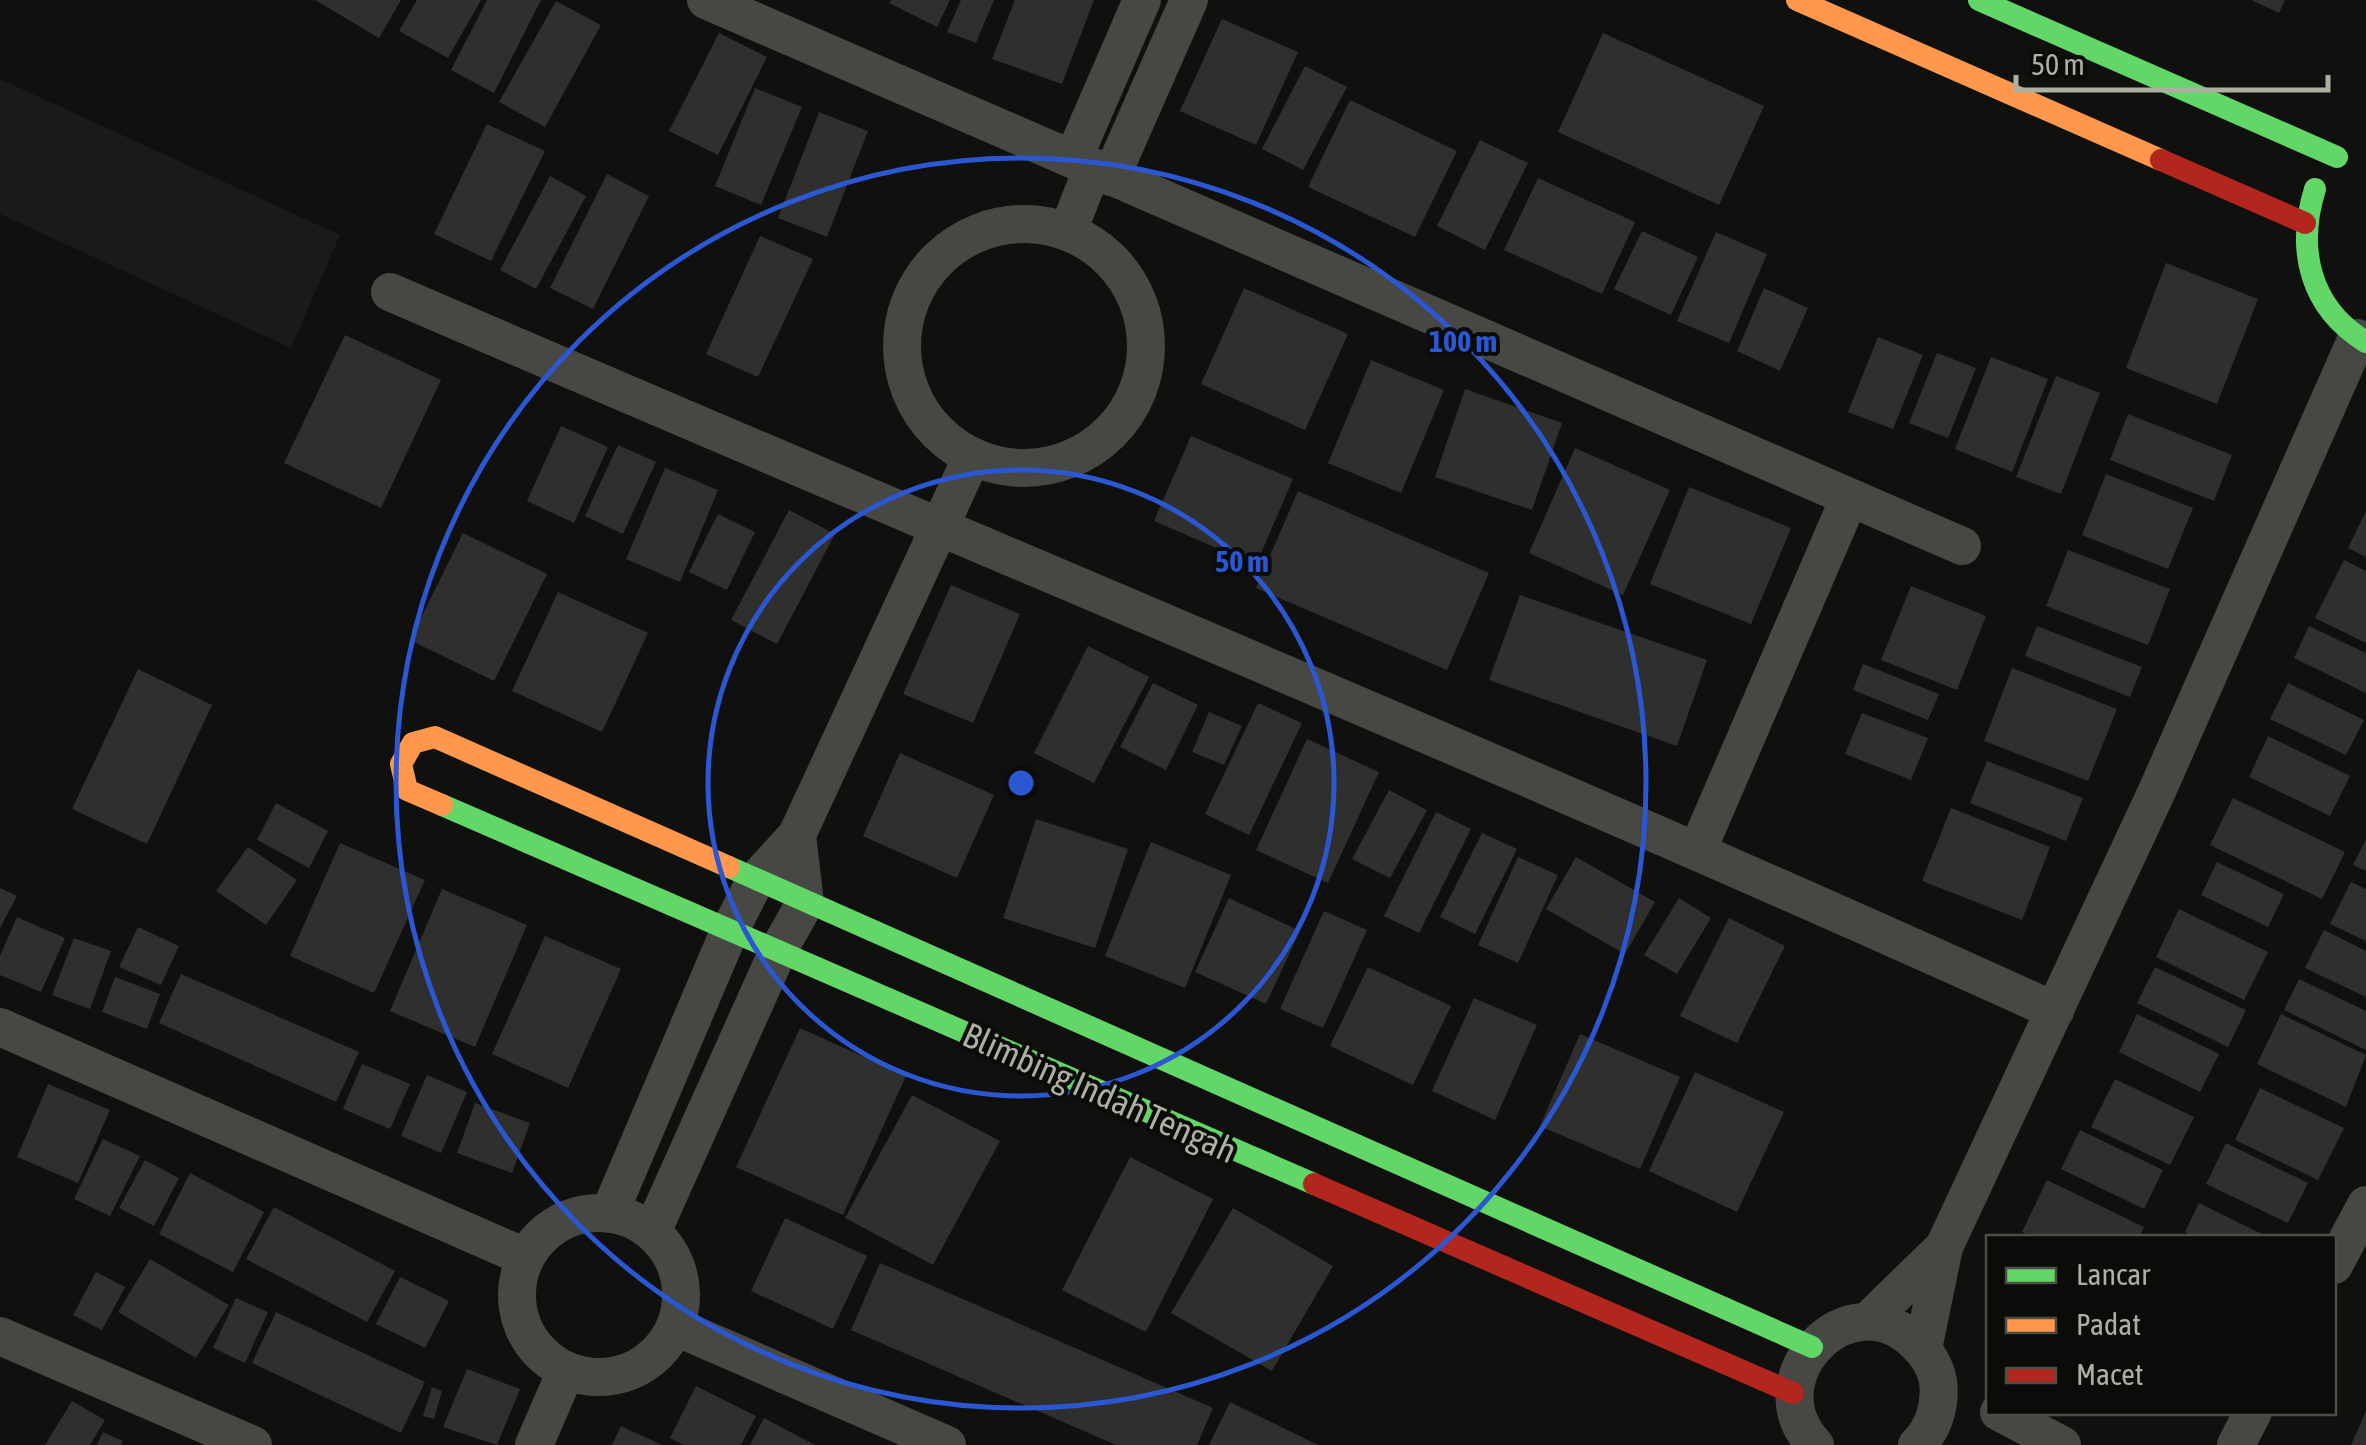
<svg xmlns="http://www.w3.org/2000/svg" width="2366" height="1445" font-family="'Asap Condensed',sans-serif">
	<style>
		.built { fill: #1a1b19 }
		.building { fill: #2f2f2d }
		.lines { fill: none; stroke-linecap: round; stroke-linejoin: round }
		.street { stroke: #474844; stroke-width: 38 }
		.fast { stroke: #63d668; stroke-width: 22 }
		.slow { stroke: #ff974d; stroke-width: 22 }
		.jam { stroke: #b3261e; stroke-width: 22 }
		.ring { fill: none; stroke: #2b58d2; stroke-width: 5 }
		.labels { text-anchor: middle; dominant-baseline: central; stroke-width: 8; stroke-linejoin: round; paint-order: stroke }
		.street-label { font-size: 35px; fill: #acb0a1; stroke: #0b0b0a }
		.centre { fill: #2b58d2; stroke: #0b0b0a; stroke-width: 5 }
		.ring-label { font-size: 30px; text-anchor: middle; font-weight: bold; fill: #2b58d2; stroke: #0b0b0a; stroke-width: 8; stroke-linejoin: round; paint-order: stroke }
	</style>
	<rect width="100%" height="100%" fill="#10100f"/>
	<path class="built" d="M0 79 340 235 291 348 0 214Z"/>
	<path class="building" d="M315 0H401L379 38Z
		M417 0H481L448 58 399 31Z
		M487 0H541L494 93 451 70Z
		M891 0H950L937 27 889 3Z
		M961 0H994L976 43 947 32Z
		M1015 0H1094L1062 84 992 59Z
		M2251 0H2285L2279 13Z
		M556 1 601 25 545 127 499 102Z
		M1222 19 1298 52 1256 145 1180 111Z
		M719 33 767 57 718 155 669 131Z
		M1603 33 1764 106 1719 205 1558 132Z
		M1305 66 1347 87 1303 170 1262 149Z
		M755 88 802 107 761 205 715 186Z
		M1350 100 1457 151 1415 237 1308 187Z
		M819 112 868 131 827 237 778 218Z
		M487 124 545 151 491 261 434 234Z
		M1480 140 1528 163 1485 250 1437 226Z
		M607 174 649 196 593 309 550 288Z
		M550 176 586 196 536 289 500 270Z
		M1538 178 1635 222 1602 294 1504 250Z
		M1642 231 1698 257 1671 315 1614 289Z
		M1716 232 1767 254 1729 343 1677 321Z
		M760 236 813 259 758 377 706 354Z
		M2166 263 2258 299 2217 404 2126 368Z
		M1244 288 1348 334 1305 430 1201 384Z
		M1764 288 1808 308 1780 371 1737 351Z
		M345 335 441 380 381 508 284 463Z
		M1878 337 1923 355 1893 429 1848 412Z
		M1937 353 1976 368 1948 438 1909 423Z
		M1991 357 2048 379 2012 472 1955 449Z
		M1371 360 1444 390 1401 493 1328 463Z
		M2056 376 2100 393 2061 494 2016 477Z
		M1465 389 1562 423 1532 510 1435 477Z
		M2128 414 2232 455 2214 501 2110 460Z
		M561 426 608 447 574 523 527 501Z
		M1191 436 1293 479 1256 565 1154 521Z
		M618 445 656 462 623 534 585 516Z
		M1575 448 1670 490 1623 595 1529 553Z
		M665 468 718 490 680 582 626 559Z
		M2106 474 2193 508 2168 569 2082 535Z
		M1689 487 1791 528 1751 624 1650 584Z
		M1298 491 1489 573 1447 670 1256 588Z
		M789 510 835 534 777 644 731 620Z
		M2366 511V557L2348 548Z
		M718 514 755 532 727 590 689 572Z
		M463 533 547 574 494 681 410 640Z
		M2068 550 2170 589 2148 645 2046 606Z
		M2344 560 2366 571V643L2315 618Z
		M951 585 1020 614 973 723 903 694Z
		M1911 586 1986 616 1957 690 1881 660Z
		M558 592 648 633 602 732 512 691Z
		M1520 595 1707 660 1677 746 1489 680Z
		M2037 626 2142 667 2130 697 2025 656Z
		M2309 626 2366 653V693L2294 658Z
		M1088 646 1149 677 1094 783 1034 753Z
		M1863 664 1939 694 1928 720 1853 690Z
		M2012 668 2117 709 2088 781 1984 741Z
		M138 669 212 705 147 844 72 809Z
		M1153 683 1198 705 1166 770 1120 747Z
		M2288 683 2364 720 2346 755 2270 719Z
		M1258 703 1302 723 1249 835 1205 814Z
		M1209 712 1242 726 1224 765 1192 752Z
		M1862 713 1928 738 1911 780 1845 754Z
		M2268 736 2350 776 2330 816 2249 777Z
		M1307 739 1379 772 1328 883 1256 850Z
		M900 753 994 795 957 878 863 836Z
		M1987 761 2083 798 2066 841 1970 803Z
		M1389 790 1427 810 1390 878 1352 859Z
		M2233 798 2345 852 2322 899 2210 845Z
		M276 803 328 831 309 868 257 840Z
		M1951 808 2050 847 2022 920 1922 881Z
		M1436 812 1471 829 1419 933 1384 916Z
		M1036 819 1128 849 1095 948 1003 918Z
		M1482 833 1517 849 1475 934 1440 917Z
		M2366 839V871L2353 865Z
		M1151 842 1231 875 1185 988 1105 956Z
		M340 843 425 880 374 993 290 956Z
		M248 847 297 880 266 925 216 891Z
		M1518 857 1558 875 1518 963 1478 945Z
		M1576 857 1655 902 1625 954 1546 909Z
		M2217 862 2284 894 2268 927 2201 895Z
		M2351 882 2366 889V941L2330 924Z
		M0 888 17 896 0 928Z
		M442 889 527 925 475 1047 390 1011Z
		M1229 898 1300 931 1266 1004 1195 972Z
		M1679 898 1711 918 1677 974 1644 955Z
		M2179 909 2268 952 2244 1000 2156 957Z
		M1324 911 1367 930 1323 1028 1280 1009Z
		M17 917 65 938 41 992 0 975V956Z
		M1729 918 1785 946 1737 1043 1680 1016Z
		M138 927 179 946 161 985 119 967Z
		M2324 930 2366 951V997L2305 968Z
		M545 936 621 969 568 1088 492 1054Z
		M74 938 111 951 90 1009 52 995Z
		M1368 967 1451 1006 1413 1085 1330 1046Z
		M2155 967 2246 1010 2228 1047 2137 1003Z
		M181 974 359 1052 336 1102 159 1023Z
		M115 977 160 994 147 1029 102 1012Z
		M2299 979 2366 1011V1050L2284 1010Z
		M1474 998 1537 1025 1495 1120 1432 1091Z
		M2137 1014 2219 1054 2200 1092 2119 1052Z
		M2281 1014 2366 1055 2346 1107 2257 1064Z
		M800 1028 906 1076 843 1215 736 1167Z
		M1580 1034 1680 1077 1640 1169 1540 1126Z
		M362 1064 410 1084 390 1129 343 1109Z
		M1695 1072 1784 1112 1737 1212 1649 1171Z
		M427 1075 467 1092 441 1153 401 1136Z
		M2115 1079 2194 1117 2170 1165 2091 1127Z
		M48 1084 110 1110 78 1183 17 1157Z
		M2260 1088 2344 1128 2318 1180 2235 1140Z
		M912 1095 1000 1141 933 1265 845 1218Z
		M475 1103 530 1123 512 1173 457 1153Z
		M2080 1130 2163 1170 2144 1209 2061 1169Z
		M103 1139 140 1156 110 1216 74 1199Z
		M2226 1143 2308 1183 2288 1223 2206 1184Z
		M1130 1157 1213 1199 1146 1332 1062 1290Z
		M145 1160 179 1178 154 1226 119 1208Z
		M190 1173 264 1212 233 1272 159 1234Z
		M2047 1180 2144 1227 2139 1238H2034L2022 1232Z
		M2199 1203 2270 1238H2196L2185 1232Z
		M274 1207 395 1271 367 1322 246 1259Z
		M1233 1208 1333 1266 1272 1371 1171 1313Z
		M785 1218 867 1256 833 1329 751 1291Z
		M150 1259 229 1305 196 1358 118 1312Z
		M880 1263 1213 1408 1197 1445H1116L851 1330Z
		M96 1272 125 1287 102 1330 73 1315Z
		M400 1277 449 1301 425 1348 376 1324Z
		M236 1298 268 1312 245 1363 213 1348Z
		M276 1312 425 1382 401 1433 252 1363Z
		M467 1369 520 1389 497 1445 443 1427Z
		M696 1386 756 1416 741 1445H684L670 1438Z
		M432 1387 442 1391 434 1419 423 1416Z
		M72 1401 105 1420 90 1445H45Z
		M1230 1402 1269 1421 1318 1445H1209Z
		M2366 1411V1445H2351Z
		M764 1418 794 1434 815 1445H750Z
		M621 1426 662 1445H612Z
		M103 1432 123 1441 121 1445H97Z"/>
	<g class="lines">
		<path class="street" d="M706 0 1962 546
			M1073 159 1142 0
			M1111 177 1189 0
			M902 346a122 122 0 1 1 244 0a122 122 0 1 1-244 0Z
			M1068 231 1093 167
			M390 292C944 532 1504 761 2055 1011
			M1698 849 1848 501
			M0 1027 525 1257
			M517 1295a82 82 0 1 1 164 0a82 82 0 1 1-164 0Z
			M609 1214 729 932 755 881 797 835 971 459
			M652 1232 778 951 805 903 797 835
			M2334 1265 2366 1205
			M1868 1321 1944 1247
			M676 1327 947 1445
			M0 1336 253 1445
			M1923 1349 1944 1247 2157 791 2357 338
			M1999 1412 2062 1445
			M534 1445 566 1371
			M1815 1445C1752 1379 1849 1278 1915 1342 1926 1352 1935 1366 1938 1381 1941 1404 1934 1429 1917 1445
			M2236 1445 2253 1412"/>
		<path class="fast" d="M1979 0 2337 157
			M2315 189C2296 250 2310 308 2366 342
			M442 805 1314 1184
			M729 867 1812 1347"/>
		<path class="slow" d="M1797 0 2161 160
			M442 805 407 790 401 764 413 743 435 737 729 867"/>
		<path class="jam" d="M2161 160 2305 223
			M1314 1184 1793 1393"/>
	</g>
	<g class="ring">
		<circle cx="1021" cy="783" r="313"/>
		<circle cx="1021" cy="783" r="625"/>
	</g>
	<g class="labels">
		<g class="street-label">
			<text transform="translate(1100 1092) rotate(24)">Blimbing Indah Tengah</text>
		</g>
	</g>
	<circle cx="1021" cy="783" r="15" class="centre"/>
	<g class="ring-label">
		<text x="1463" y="352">100 m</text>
		<text x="1242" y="572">50 m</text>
	</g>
	<rect x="1986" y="1235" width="350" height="180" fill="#0b0b0a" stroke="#4b4d46" stroke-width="2.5"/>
	<rect x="2006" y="1268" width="50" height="15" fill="#63d668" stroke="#4b4d46" stroke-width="2.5"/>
	<text x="2076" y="1285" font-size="30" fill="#acb0a1">Lancar</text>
	<rect x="2006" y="1318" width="50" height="15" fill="#ff974d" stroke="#4b4d46" stroke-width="2.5"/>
	<text x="2076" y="1335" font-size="30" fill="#acb0a1">Padat</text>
	<rect x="2006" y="1368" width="50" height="15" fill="#b3261e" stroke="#4b4d46" stroke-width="2.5"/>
	<text x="2076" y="1385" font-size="30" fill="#acb0a1">Macet</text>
	<path d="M2016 75v15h312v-15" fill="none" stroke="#acb0a1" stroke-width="5"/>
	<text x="2031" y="75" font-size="30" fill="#acb0a1" stroke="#0b0b0a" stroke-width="8" paint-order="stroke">50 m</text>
</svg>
